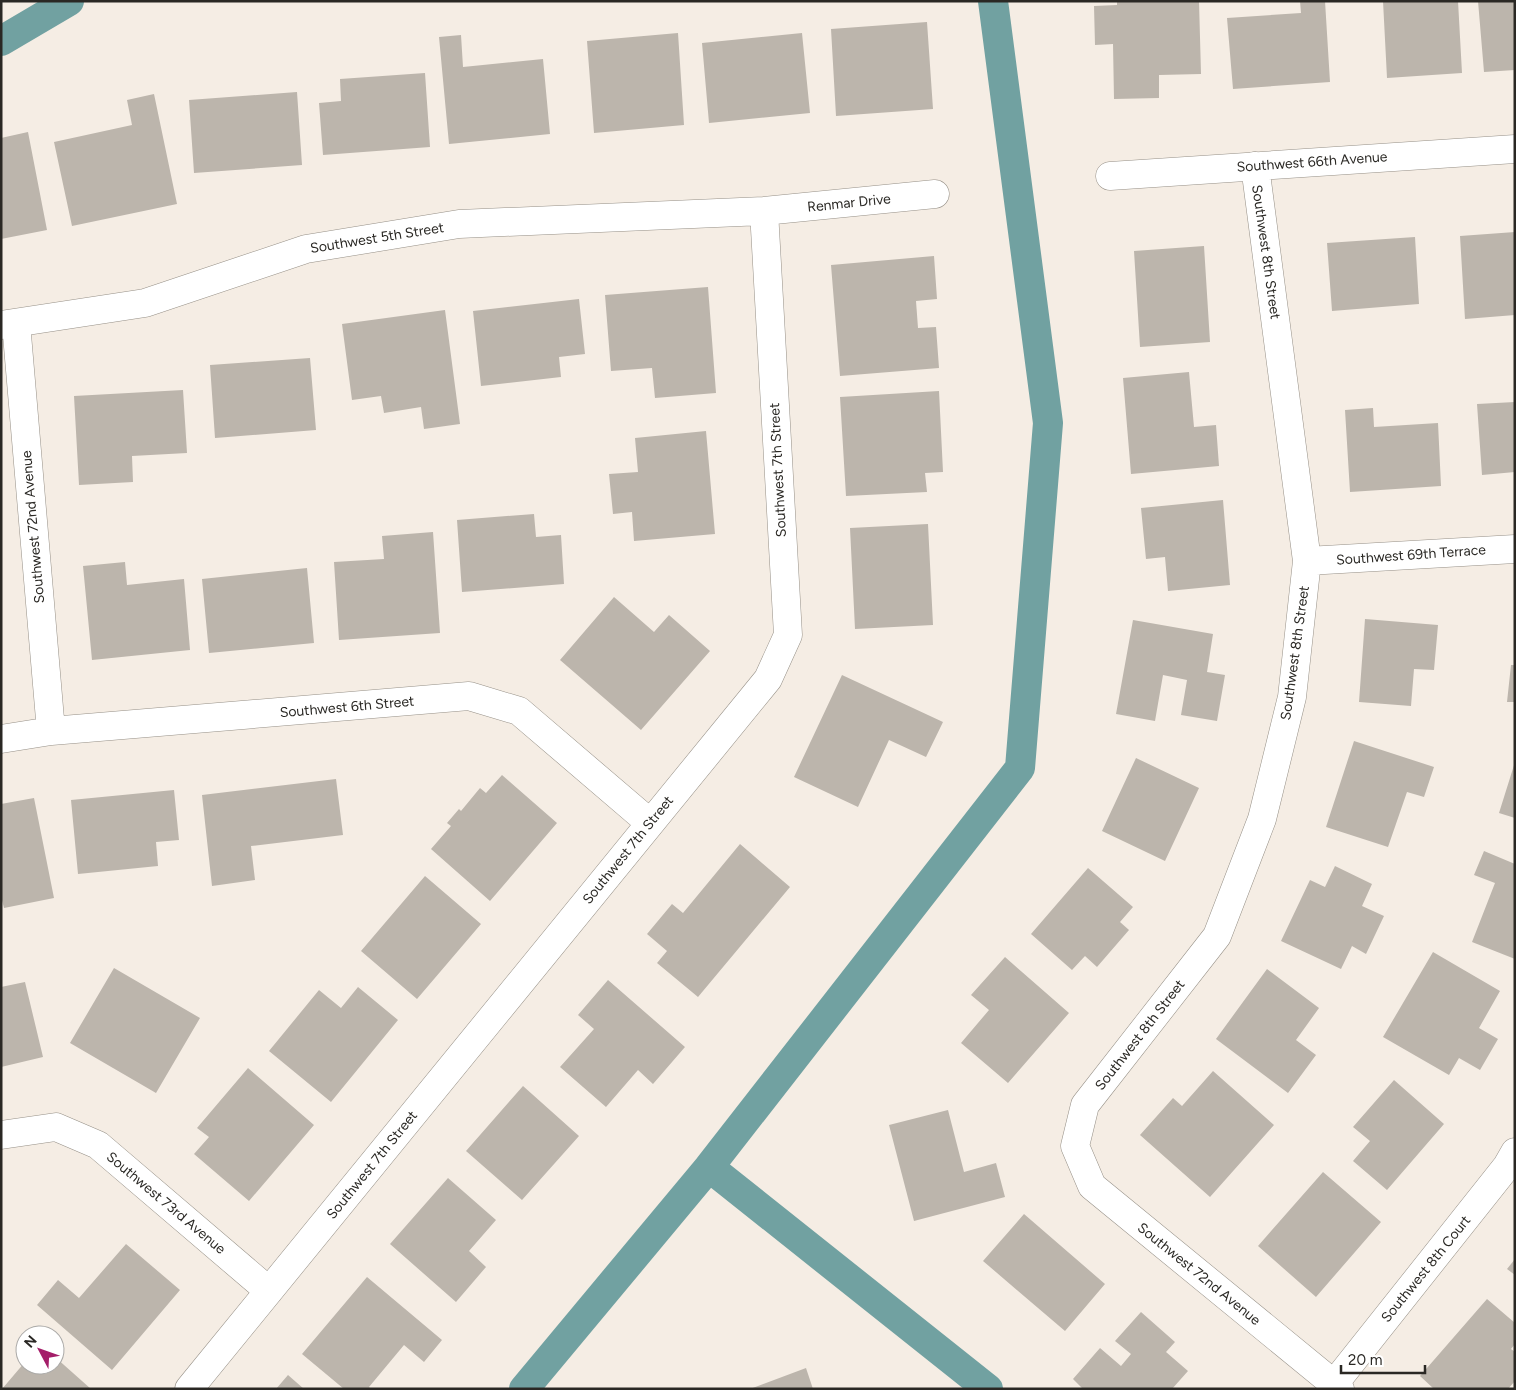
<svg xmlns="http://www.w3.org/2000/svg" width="1516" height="1390" font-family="Figtree,sans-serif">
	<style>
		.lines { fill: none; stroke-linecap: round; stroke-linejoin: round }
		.canal { stroke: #71a1a1; stroke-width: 30 }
		.building { fill: #bcb5ac }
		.minor-casing { stroke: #969087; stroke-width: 29 }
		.minor { stroke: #fff; stroke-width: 28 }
		.labels { text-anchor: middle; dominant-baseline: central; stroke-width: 4; stroke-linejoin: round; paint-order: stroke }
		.street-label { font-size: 14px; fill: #2a2824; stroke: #fff }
	</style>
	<rect width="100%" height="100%" fill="#f5ede4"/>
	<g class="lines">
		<path class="canal" d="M1 41 69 1
			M524 1389 709 1167
			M988 1389 709 1167 1020 768 1048 423 993 1"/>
	</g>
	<path class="building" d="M1117 1H1199L1201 74 1159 75V98L1114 99 1113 44 1095 45 1094 6 1117 5Z
		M1300 1H1325L1330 82 1233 89 1227 18 1301 13Z
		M1383 1H1458L1462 73 1387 78Z
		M1478 1H1515V70L1484 72Z
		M927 22 933 109 836 116 831 29Z
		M678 33 684 125 594 133 587 41Z
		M802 33 810 113 709 123 702 43Z
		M461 35 463 67 543 59 550 134 449 144 439 37Z
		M425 73 430 147 323 155 319 103 341 101 340 79Z
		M297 92 302 165 194 173 189 100Z
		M154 94 177 204 72 226 54 142 132 125 127 100Z
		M28 132 47 230 1 239V138Z
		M1515 232V315L1465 319 1460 236Z
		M1415 237 1419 304 1332 311 1327 243Z
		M1204 246 1210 342 1140 347 1134 251Z
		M934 256 937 299 916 301 918 328 936 327 939 368 840 376 831 265Z
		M708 287 716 393 655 398 652 368 611 371 605 295Z
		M579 299 585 354 559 357 561 377 481 386 473 311Z
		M445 310 460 424 424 429 421 407 384 413 381 396 352 400 342 324Z
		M310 358 316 430 215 438 210 365Z
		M1189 372 1194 427 1216 425 1219 466 1131 474 1123 378Z
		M183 390 187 453 132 456 133 482 79 485 74 396Z
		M939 391 943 472 925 473 927 492 846 496 840 397Z
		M1515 402V472L1482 475 1477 404Z
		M1373 408 1374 427 1438 423 1441 486 1350 492 1345 410Z
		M706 431 715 534 634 541 632 512 613 514 609 474 638 472 635 438Z
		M1223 500 1230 585 1168 591 1165 557 1146 559 1141 508Z
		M534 514 536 537 561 535 564 584 462 592 457 520Z
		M928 524 933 625 855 629 850 528Z
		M433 532 440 633 339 640 334 562 384 559 382 536Z
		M125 562 127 585 184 579 190 650 92 660 83 566Z
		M307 568 314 643 209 653 202 579Z
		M614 597 654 632 669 615 710 651 641 730 560 660Z
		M1365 619 1438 625 1434 670 1414 669 1411 706 1359 702Z
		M1133 620 1213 634 1207 672 1225 675 1217 721 1181 715 1187 680 1163 675 1155 721 1116 714Z
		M1511 665H1515V702H1507Z
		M842 675 943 722 926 757 889 740 858 807 794 777Z
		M1354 741 1434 767 1424 797 1407 792 1388 847 1326 827Z
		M1136 758 1199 788 1165 861 1102 831Z
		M1515 762V818L1499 813Z
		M502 775 557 823 490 901 431 849 451 826 447 823 459 809 461 811 480 788 486 793Z
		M336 779 343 835 251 846 255 880 212 886 202 795Z
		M174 790 179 840 156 842 158 866 78 874 71 800Z
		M34 798 54 898 4 908 1 896V804Z
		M740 844 790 887 698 997 657 963 667 951 647 934 672 904 683 913Z
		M1484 851 1515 864V959L1472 942 1495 883 1474 875Z
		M1335 866 1372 884 1362 906 1384 916 1366 954 1352 946 1341 969 1281 941 1310 880 1325 887Z
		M1088 868 1133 907 1120 922 1129 930 1097 967 1085 956 1072 970 1031 934Z
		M425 876 481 924 417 999 361 951Z
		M1433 952 1500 991 1479 1028 1498 1039 1480 1070 1459 1058 1449 1075 1383 1037Z
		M1005 957 1069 1013 1008 1083 961 1043 989 1010 971 995Z
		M114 968 200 1018 156 1093 70 1043Z
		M1267 969 1319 1008 1296 1040 1316 1055 1288 1093 1216 1039Z
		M608 980 685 1047 653 1084 638 1070 606 1107 560 1067 594 1029 578 1015Z
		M25 982 43 1057 1 1067V987Z
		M358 987 398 1020 331 1102 269 1051 319 990 341 1008Z
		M248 1068 314 1125 249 1201 194 1154 209 1137 197 1128Z
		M1213 1071 1274 1125 1210 1197 1140 1135 1173 1098 1182 1106Z
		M1394 1080 1444 1124 1387 1190 1353 1161 1370 1141 1353 1127Z
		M523 1086 579 1136 522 1200 466 1151Z
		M948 1110 964 1172 996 1163 1005 1197 914 1221 889 1125Z
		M1323 1172 1381 1222 1316 1297 1258 1246Z
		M448 1178 496 1220 469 1251 486 1267 456 1302 390 1244Z
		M1024 1214 1105 1284 1065 1331 983 1261Z
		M126 1244 180 1290 112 1370 37 1305 58 1280 79 1298Z
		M1515 1259V1275L1507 1269Z
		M367 1277 442 1340 424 1362 404 1345 369 1387 371 1389H344L302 1354Z
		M1487 1299 1515 1323V1344L1511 1349 1515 1352V1381L1508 1389H1434L1420 1376Z
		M1141 1312 1175 1342 1166 1352 1188 1371 1172 1389H1083L1073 1379 1100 1348 1121 1366 1131 1354 1115 1341Z
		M55 1357 91 1389H2L25 1362V1365H55Z
		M806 1368 813 1389H750Z
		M288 1375 304 1389H276Z"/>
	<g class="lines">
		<defs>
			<path id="minor" d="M1255 166 1307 561 1292 697 1262 819 1217 936 1085 1105 1075 1146 1092 1186 1340 1389
				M1110 176 1515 149
				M16 323 51 731
				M1 325 145 303 306 249 459 224 764 211 935 194
				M1307 561 1515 549
				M1 739 51 731 469 696 519 711 650 823
				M1 1135 56 1127 98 1145 269 1291
				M1334 1384 1507 1166 1515 1152
				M189 1389 768 679 788 635 764 211"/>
		</defs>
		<use href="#minor" class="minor-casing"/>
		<use href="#minor" class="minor"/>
	</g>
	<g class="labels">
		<g class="street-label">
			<text transform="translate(1312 162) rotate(-4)">Southwest 66th Avenue</text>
			<text transform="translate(849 203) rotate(-6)">Renmar Drive</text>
			<text transform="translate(377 238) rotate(-9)">Southwest 5th Street</text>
			<text transform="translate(1266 252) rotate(82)">Southwest 8th Street</text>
			<text transform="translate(778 470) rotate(-93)">Southwest 7th Street</text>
			<text transform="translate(33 527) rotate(-95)">Southwest 72nd Avenue</text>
			<text transform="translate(1411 555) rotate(-4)">Southwest 69th Terrace</text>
			<text transform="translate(1295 653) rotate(-82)">Southwest 8th Street</text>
			<text transform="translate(347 707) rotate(-5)">Southwest 6th Street</text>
			<text transform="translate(628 850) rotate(-51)">Southwest 7th Street</text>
			<text transform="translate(1140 1035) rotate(-52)">Southwest 8th Street</text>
			<text transform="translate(372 1165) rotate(-51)">Southwest 7th Street</text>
			<text transform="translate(166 1203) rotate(40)">Southwest 73rd Avenue</text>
			<text transform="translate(1426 1269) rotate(-51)">Southwest 8th Court</text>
			<text transform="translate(1199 1274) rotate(39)">Southwest 72nd Avenue</text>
		</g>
	</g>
	<rect width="1516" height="1390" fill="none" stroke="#2a2824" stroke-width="5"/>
	<g transform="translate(40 1350) rotate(311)"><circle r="24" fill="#ffffff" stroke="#aaa9a7"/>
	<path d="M0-4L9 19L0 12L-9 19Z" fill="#a41e69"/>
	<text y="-8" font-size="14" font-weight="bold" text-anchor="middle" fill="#2a2824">N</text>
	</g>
	<path d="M1341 1365v8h84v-8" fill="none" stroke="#2a2824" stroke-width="2.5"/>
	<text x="1348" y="1365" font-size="15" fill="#2a2824" stroke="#ffffff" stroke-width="4" paint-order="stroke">20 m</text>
</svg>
